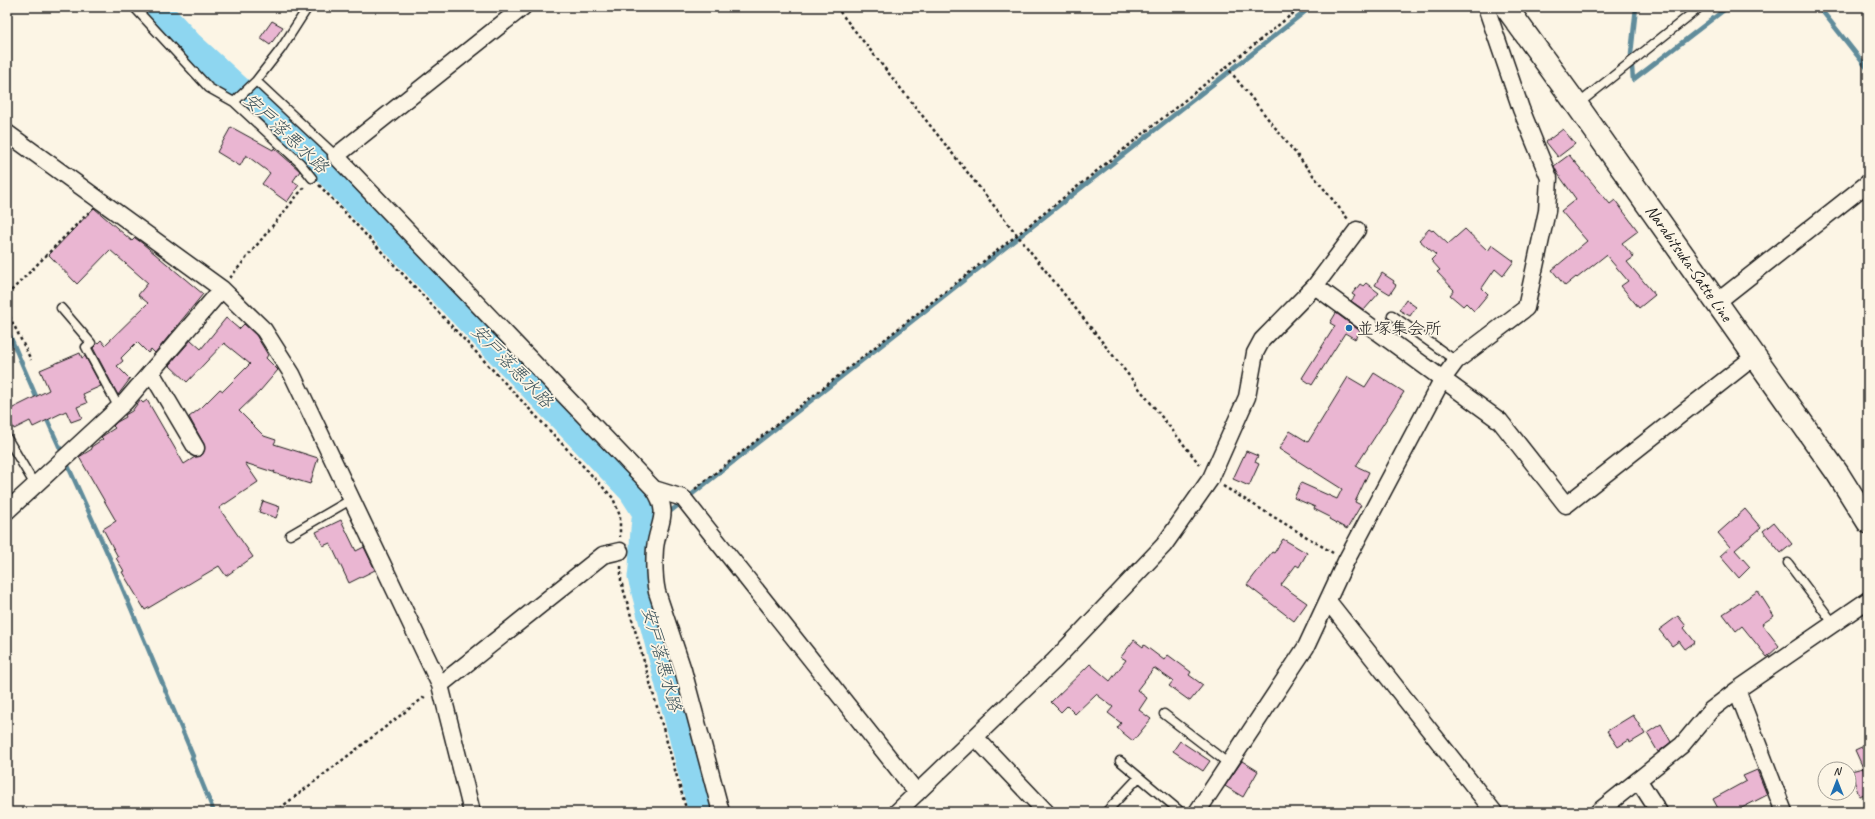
<svg xmlns="http://www.w3.org/2000/svg" width="1875" height="819" font-family="Caveat,'Klee One',sans-serif">
	<style>
		.lines { fill: none; stroke-linecap: round; stroke-linejoin: round }
		.stream { stroke: #608c9b; stroke-width: 4.5 }
		.river { stroke: #8ed6f0; stroke-width: 27 }
		.building { fill: #eab6d2; stroke: #1c1c1c }
		.service-casing { stroke: #1c1c1c; stroke-width: 11 }
		.minor-casing { stroke: #1c1c1c; stroke-width: 19 }
		.secondary-casing { stroke: #1c1c1c; stroke-width: 25 }
		.path { stroke: #1c1c1c; stroke-width: 2.5; stroke-dasharray: 3 3; stroke-linecap: butt }
		.service { stroke: #fcf5e5; stroke-width: 8 }
		.minor { stroke: #fcf5e5; stroke-width: 16 }
		.secondary { stroke: #fcf5e5; stroke-width: 22 }
		.poi-dot { fill: #1f6fb2; stroke: #fcf5e5; stroke-width: 1.5 }
		.labels { text-anchor: middle; dominant-baseline: central; stroke-width: 3.5; stroke-linejoin: round; paint-order: stroke }
		.street-label { font-size: 17px; fill: #1c1c1c; stroke: #fcf5e5 }
		.poi-label { font-size: 17px; fill: #1c1c1c; stroke: #fcf5e5; text-anchor: start }
		.water-label { font-size: 18px; font-style: italic; fill: #3e545c; stroke: #fcf5e5 }
	</style>
	<rect width="100%" height="100%" fill="#fcf5e5"/>
	<filter id="ink" filterUnits="userSpaceOnUse"><feTurbulence type="fractalNoise" baseFrequency=".025" numOctaves="2"/><feDisplacementMap in="SourceGraphic" scale="8" xChannelSelector="R" yChannelSelector="G"/><feConvolveMatrix kernelMatrix="1 2 1 2 8 2 1 2 1" color-interpolation-filters="sRGB"/></filter>
	<g filter="url(#ink)">
		<g class="lines">
			<path class="stream" d="M1636 7 1631 54 1633 80 1728 7
				M1819 7 1868 69
				M7 329 38 401
				M45 415 111 561 193 756 192 758 214 812
				M667 514 1311 7
				M642 534 656 523"/>
			<path class="river" d="M155 7 189 44 316 160 632 491 646 513C642 534 644 555 641 577L702 812"/>
		</g>
		<path class="building" d="M272 21 283 27 270 45 260 38Z
			M231 127 273 150 274 148 300 171 293 181 299 185 287 202 262 184 270 173 246 155 240 166 217 152Z
			M1563 129 1575 144 1558 157 1546 142Z
			M1569 155 1610 204 1615 200 1638 231 1622 243 1634 257 1627 262 1655 295 1639 308 1621 286 1628 281 1606 255 1577 278 1576 277 1565 286 1552 270 1587 241 1561 211 1576 199 1558 174 1554 166Z
			M94 208 132 241 135 238 142 243 203 294 155 353 151 349 148 353 137 342 121 358 123 361 117 366 130 379 118 395 93 348 101 340 105 345 148 303 138 295 148 283 110 250 77 284 49 255Z
			M1429 229 1432 231 1433 230 1448 244 1465 229 1488 251 1492 245 1514 261 1503 276 1495 269 1482 288 1488 294 1474 311 1466 303 1463 306 1450 295 1454 290 1437 272 1440 270 1431 260 1436 255 1419 240Z
			M1382 273 1394 281 1393 283 1396 285 1390 294 1375 285Z
			M1366 283 1379 293 1364 310 1351 301 1355 296 1352 294 1360 284 1363 286Z
			M1406 300 1416 307 1410 316 1399 310Z
			M1336 313 1360 331 1355 339 1345 333 1312 385 1302 378 1335 326 1330 323Z
			M226 318 239 329 244 324 256 335 268 355 266 358 278 370 260 391 239 411 264 436 276 440 274 444 318 458 310 484 274 473 275 471 273 472 245 463 258 482 219 508 253 557 226 576 219 566 145 610 122 572 124 571 116 558 118 557 103 529 116 521 79 457 92 449 91 447 103 439 101 437 115 428 113 426 117 422 126 417 125 415 132 411 140 400 143 403 147 400 184 464 195 457 201 456 204 452V444L189 417 202 407 220 389 223 391 250 364 224 343 187 382 169 365 191 340 201 349Z
			M80 353 82 358 85 356 101 386 83 394 87 403 77 407 82 418 71 422 66 411 33 427 30 421 14 429 11 423 7 425V411L49 390 40 370Z
			M1374 373 1404 392 1356 466 1369 472 1355 502 1361 505 1347 529 1329 519 1330 517 1314 509 1315 507 1294 498 1301 483 1337 499 1342 489 1279 449 1290 431 1308 442 1348 377 1365 387Z
			M1246 451 1258 456 1255 462 1259 464 1249 486 1233 479Z
			M263 501 280 507 276 518 259 512Z
			M1745 509 1761 528 1735 550 1750 567 1739 578 1720 556 1730 547 1718 533Z
			M341 520 356 551 364 547 375 570 349 583 330 543 323 546 316 532Z
			M1774 522 1792 544 1781 553 1763 531Z
			M1283 539 1307 553 1299 567 1296 565 1281 585 1307 603 1294 621 1247 585 1272 552 1274 553Z
			M1758 591 1774 616 1762 624 1779 646 1767 657 1742 626 1736 631 1723 614Z
			M1678 616 1686 626 1684 628 1695 642 1685 649 1679 641 1672 646 1659 630Z
			M1134 640 1143 647 1144 645 1164 660 1168 655 1191 672 1189 675 1203 685 1190 701 1169 686 1173 681 1154 668 1137 690 1147 698 1139 710 1151 719 1133 741 1117 728 1121 723 1108 713 1113 707 1096 694 1075 714 1067 706 1061 712 1051 702 1090 664 1110 681 1126 660 1121 657Z
			M1633 715 1645 734 1630 743 1629 740 1618 747 1607 731Z
			M1661 724 1671 742 1658 752 1647 733Z
			M1180 741 1210 761 1203 771 1173 751Z
			M1868 744V779L1855 750Z
			M1242 761 1258 771 1243 797 1225 786Z
			M1863 768 1868 786V793L1859 796 1851 771Z
			M1757 770 1767 795 1734 812H1720L1713 799 1746 781 1743 776Z"/>
		<g class="lines">
			<defs>
				<path id="service" d="M134 7 209 88 234 102 256 81 336 156
					M256 81 281 49 308 7
					M234 102 300 163 312 178
					M1577 105 1700 7
					M61 308 91 343 86 347 119 408
					M1392 315 1456 361
					M7 438 35 485
					M290 535 352 499
					M1788 563 1834 624
					M1164 714 1229 764
					M1120 761 1181 812
					M1106 812 1139 777"/>
				<path id="minor" d="M523 7 336 156 654 489C671 514 658 523 655 548 654 562 654 578 657 592L683 670 721 812
					M7 133 222 289 264 330 292 374 440 685 472 812
					M1315 286 1500 421 1566 505 1755 356
					M1717 302 1868 183
					M151 372 196 448
					M654 489 683 498 917 793
					M7 511 125 402 222 289
					M1328 601 1494 812
					M440 685 603 555 620 551
					M1737 690 1784 812
					M975 737 1046 812
					M1639 781 1659 812
					M897 812 1054 661 1164 545 1211 478 1247 397 1255 353 1262 340 1315 286 1357 230
					M1197 812 1306 647 1346 561 1442 380 1456 361 1526 308 1547 211 1549 178 1521 109 1486 7
					M1598 812 1682 745 1711 710 1737 690 1868 600"/>
				<path id="secondary" d="M1506 7 1577 105 1838 474 1868 522"/>
			</defs>
			<use href="#service" class="service-casing"/>
			<use href="#minor" class="minor-casing"/>
			<use href="#secondary" class="secondary-casing"/>
			<path class="path" d="M836 7 1200 465
				M1226 66 1348 219
				M319 185 613 498 620 516V537
				M230 278 305 186
				M7 295 90 211
				M7 311 31 360
				M1223 486 1333 553
				M695 489 1017 235 1301 7
				M621 566V581L687 812
				M275 812 427 695"/>
			<use href="#service" class="service"/>
			<use href="#minor" class="minor"/>
			<use href="#secondary" class="secondary"/>
		</g>
	</g>
	<circle class="poi-dot" cx="1349" cy="328" r="4"/>
	<g class="labels">
		<g class="street-label">
			<text transform="translate(1689 263) rotate(55)">Narabitsuka-Satte Line</text>
		</g>
		<g class="poi-label">
			<text x="1357" y="328">並塚集会所</text>
		</g>
		<g class="water-label">
			<text transform="translate(286 133) rotate(43)">安戸落悪水路</text>
			<text transform="translate(512 366) rotate(46)">安戸落悪水路</text>
			<text transform="translate(662 659) rotate(75)">安戸落悪水路</text>
		</g>
	</g>
	<rect width="1875" height="819" fill="none" stroke="#fcf5e5" stroke-width="24"/>
	<rect x="12" y="12" width="1851" height="795" fill="none" stroke="#1c1c1c" stroke-width="1.5" filter="url(#ink)"/>
	<g transform="translate(1837 781)"><circle r="19" fill="#fcf5e5" stroke="#a29e95"/>
	<path d="M0-3L7 15L0 10L-7 15Z" fill="#1f6fb2"/>
	<text y="-6" font-size="11" font-weight="bold" text-anchor="middle" fill="#1c1c1c">N</text>
	</g>
</svg>
